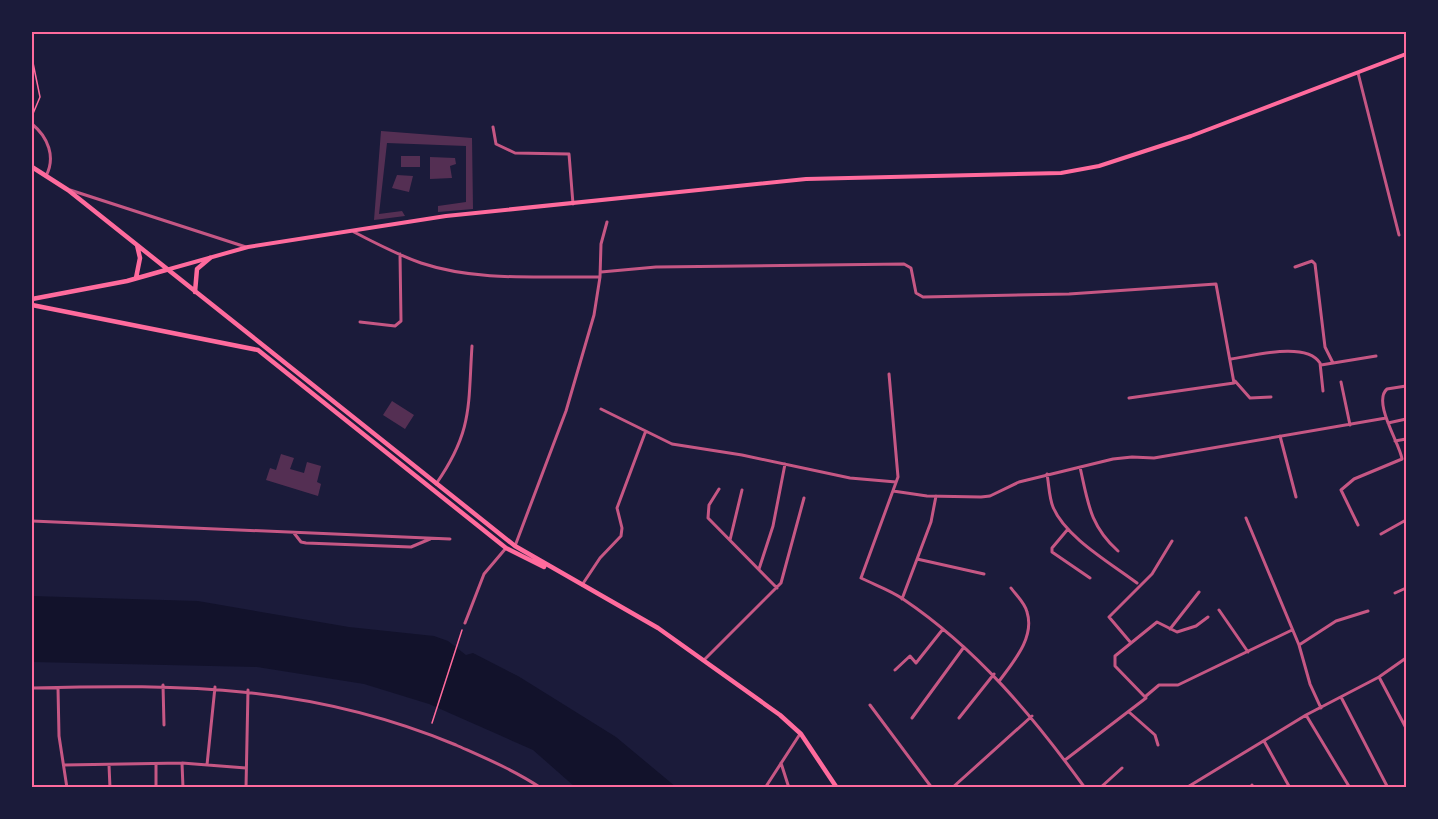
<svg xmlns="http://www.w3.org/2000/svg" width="1438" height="819" font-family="'Exo 2',sans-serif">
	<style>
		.water { fill: #12122b }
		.building { fill: #542f53 }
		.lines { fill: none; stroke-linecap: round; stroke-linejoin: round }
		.path { stroke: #ff6b9d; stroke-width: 1.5 }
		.minor { stroke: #c65784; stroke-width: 3 }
		.secondary { stroke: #ff6b9d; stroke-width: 4 }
		.trunk { stroke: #ff6b9d; stroke-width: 4.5 }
		.neatline { fill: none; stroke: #ff6b9d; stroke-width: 2 }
	</style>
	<rect width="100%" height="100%" fill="#1b1b3a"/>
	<path class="water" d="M32 596 198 601 349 627 434 636 448 641 466 655 473 653 518 676 616 737 676 787H575L533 750 429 704 364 684 257 667 32 662Z"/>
	<path class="building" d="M381 131 472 138 473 209 438 212V206L466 202V146L387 143 379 214 402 211 405 216 374 220Z
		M401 156H420V167H401Z
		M430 157 455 158 456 164 450 166 452 178 430 179Z
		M397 175 413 176 409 192 392 188Z
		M392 401 414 415 405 429 383 415Z
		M281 454 294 458 290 469 304 473 307 462 321 466 317 482 321 484 318 496 266 480 270 468 276 470Z"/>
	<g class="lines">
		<path class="path" d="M32 58 40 97 32 116
			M432 723 462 630"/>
		<path class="minor" d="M1358 73 1399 235
			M32 124C48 137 56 157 46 176
			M493 127 496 144 515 153 569 154 573 204
			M70 190 246 247
			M354 232C375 243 398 255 421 263 478 282 541 276 600 277
			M1295 267 1312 261 1315 264 1325 347 1333 363
			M601 272 656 267 904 264 911 268 916 293 923 297 1069 294 1216 284 1234 383 1129 398
			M360 322 395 326 401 321 400 254
			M1231 359C1253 356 1306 341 1320 363L1323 391
			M1321 365 1376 356
			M889 374 898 477 861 578C875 585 890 590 903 599 977 649 1032 715 1085 788
			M1235 381 1250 398 1271 397
			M1341 382 1350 425
			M601 409 672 444 742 455 850 478 896 482
			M1388 423 1406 419
			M1280 436 1296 497
			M1395 441 1406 439
			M1080 467C1088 503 1090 526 1118 551
			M1047 474C1049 485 1049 497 1053 507 1065 537 1112 564 1137 583
			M436 484C473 431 468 406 472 346
			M719 489 709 505 708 518 777 588
			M893 491 927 496 981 497 990 496 1019 482 1113 459 1132 457 1154 458 1386 418
			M1246 518 1299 645 1310 684 1321 708
			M32 521 450 539
			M1358 525 1341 490 1354 479 1402 459C1400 444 1372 402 1387 389L1406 386
			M1068 529 1052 548V552L1090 578
			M294 533 301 542 306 543 411 547 430 539
			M1381 534 1406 520
			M730 540 742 490
			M515 546 566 411 594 315 600 277 601 244 607 222
			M917 559 984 574
			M759 569 773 526 785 464
			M582 585 600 558 621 536 622 528 617 508 645 433
			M1395 593 1406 588
			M902 599 931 522 936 496
			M1219 610 1248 652
			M465 623 484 574 506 548
			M1170 629 1199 592
			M1131 643 1109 617 1152 574 1172 541
			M1299 645 1336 621 1368 611
			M705 659 781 583 804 498
			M895 670 910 656 916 663 943 629
			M1379 677 1406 728
			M1000 680C1014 661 1035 637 1027 612 1025 603 1016 595 1011 588
			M163 685 164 725
			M32 688C184 684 312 685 456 745 485 758 514 770 541 788
			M58 688 59 736 67 788
			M1146 696 1159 685H1178L1292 630
			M1341 697 1388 788
			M870 705 932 788
			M1129 712 1155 735 1158 745
			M1306 715 1350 788
			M912 718 964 647
			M959 718 994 674
			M1264 741 1290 788
			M1065 760 1146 698 1115 666V656L1157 622 1177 632 1196 626 1208 617
			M182 763 183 788
			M781 763 789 788
			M64 765 182 763 246 768
			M109 765 110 788
			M207 765 215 687
			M1252 785 1254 788
			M156 788V764
			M246 788 248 690
			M765 788 800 734
			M952 788 1032 716
			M1100 788 1122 768
			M1186 788 1306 715 1379 677 1406 658"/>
		<path class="secondary" d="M166 270 248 247 446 216 806 179 1061 173 1099 166 1191 136 1406 54"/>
		<path class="trunk" d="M32 167 68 190 515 546 658 628 780 715 801 734 837 788
			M136 278 140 258 137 245
			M195 292 197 269 210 258
			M32 299 127 281 166 270
			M32 305 258 350 506 548 544 567"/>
	</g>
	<rect width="1438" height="819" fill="none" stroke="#1b1b3a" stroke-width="66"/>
	<rect x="33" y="33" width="1372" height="753" class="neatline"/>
</svg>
